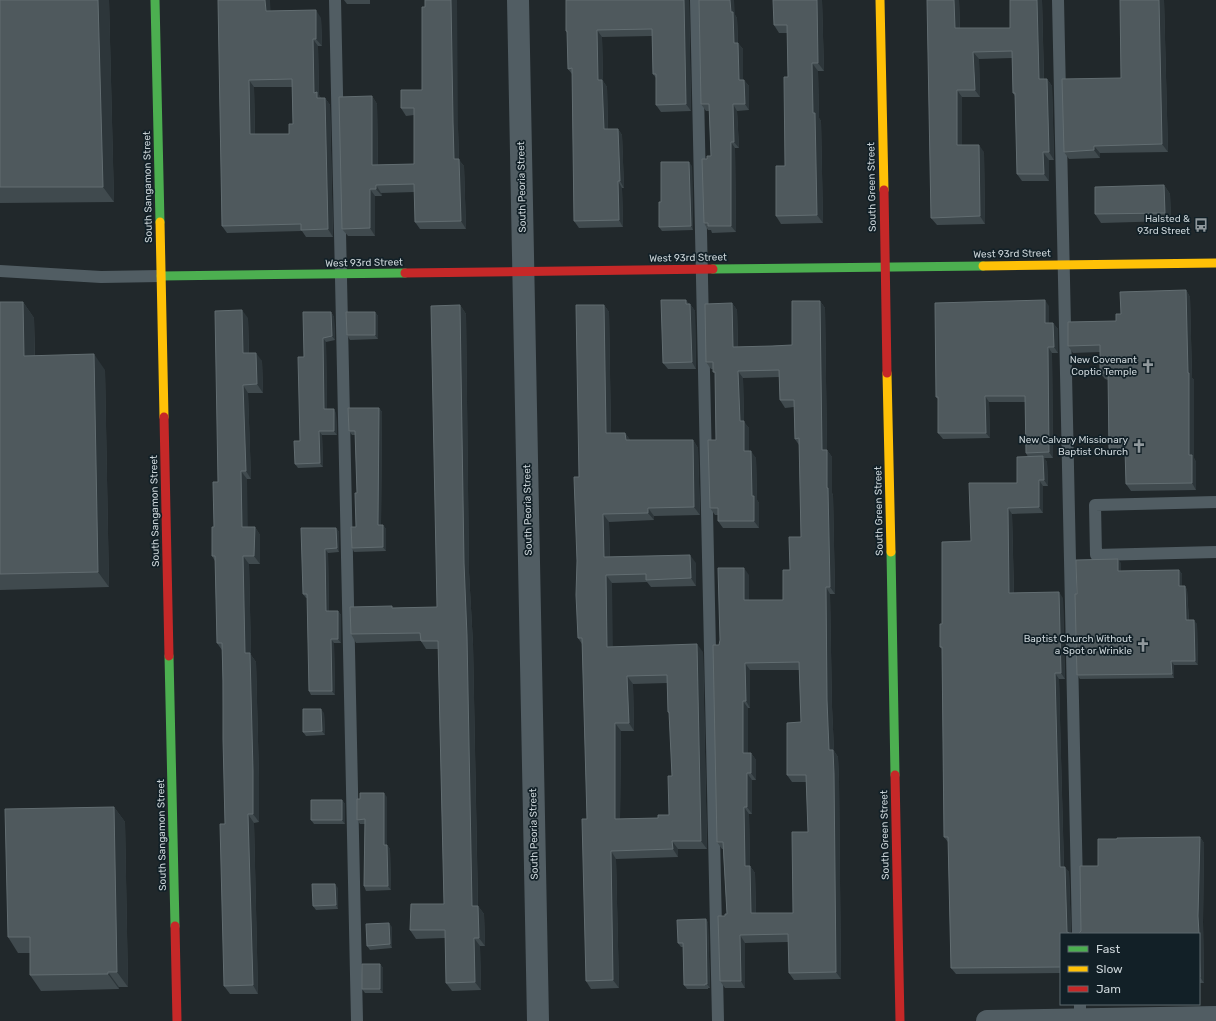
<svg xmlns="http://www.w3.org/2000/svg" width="1216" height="1021" font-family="Rubik,sans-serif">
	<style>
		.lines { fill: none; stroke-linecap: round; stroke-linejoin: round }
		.lane { stroke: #515d63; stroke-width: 12 }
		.street { stroke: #515d63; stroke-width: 22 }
		.fast { stroke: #4caf50; stroke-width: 9 }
		.slow { stroke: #ffc107; stroke-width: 9 }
		.jam { stroke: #c62828; stroke-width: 9 }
		.wall { fill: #404a4e; fill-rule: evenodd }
		.shaded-wall { fill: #2d363a }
		.building { fill: #4f595d; stroke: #626d71; fill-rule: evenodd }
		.labels { text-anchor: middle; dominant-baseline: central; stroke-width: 3.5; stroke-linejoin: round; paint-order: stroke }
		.street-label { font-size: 10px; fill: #ccd5d9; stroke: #122027 }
		.poi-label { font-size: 10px; fill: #ccd5d9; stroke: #122027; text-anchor: end }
	</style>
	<rect width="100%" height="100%" fill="#21282b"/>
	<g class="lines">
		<path class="lane" d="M335 0 357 1021
			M696 0 718 1021
			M1058 0 1078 934
			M0 271 101 277 161 276
			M1216 502 1095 505 1096 555 1216 552
			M1080 1004V1021"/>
		<path class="street" d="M518 0 538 1021
			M987 1021 1216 1017"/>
		<path class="fast" d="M155 0 160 222
			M713 269 983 266
			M161 276 405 273
			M891 552 895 775
			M169 656 175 926"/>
		<path class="slow" d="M880 0 884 190
			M160 222 164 417
			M983 266 1216 263
			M887 373 891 552"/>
		<path class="jam" d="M884 190 887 373
			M405 273 713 269
			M164 417 169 656
			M895 775 900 1021
			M175 926 177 1021"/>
	</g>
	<path class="wall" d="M0 0H109L114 202 0 203Z
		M218 0 271 11 321 18 322 46H318L319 95 321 98H325L330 105 333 237H306L302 231 227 233 222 226ZM254 87H292L293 124 289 134H255Z
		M344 0H370V4H347Z
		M566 0H689L691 111 661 112 656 105V78L653 74 652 36 602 37 603 81 607 87 608 129H618L622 135 624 188H622L623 227 579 228 574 221 572 74 568 69 567 33 566 31Z
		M822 0 824 71H818L819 118 821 121 823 223 781 224 776 216 785 166 788 77 787 33H779L774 25Z
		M927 0H959L960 28H1010V0H1042L1044 79H1047L1052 86 1054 160H1049V181H1022L1017 174 1015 96 1013 93 1012 58 979 59 980 97H962V145L984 152 985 224 937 225 931 218Z
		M1120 0H1164L1168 152 1100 153V158L1069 159 1064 152 1121 78Z
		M735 15 737 18 738 43 743 49V80H744L749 86V110L737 111 739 148H735L736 232 712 233 711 230H708L704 223 707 159 711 156 709 111H706L701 104Z
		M401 90 458 128 459 160 464 166 466 229H420L415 222V192L381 193 382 196H375V236H348L342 229 372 96 377 104 378 165 414 164V115L406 116 401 108Z
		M692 166 693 230 662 231 659 227 661 202Z
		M1164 185 1170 194 1171 221 1101 223 1095 214Z
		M1186 290 1190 297 1192 378 1194 380V458L1196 462V490L1131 491 1126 484 1125 455H1114L1109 449 1108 380 1105 379 1100 373V352L1073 353 1068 346 1116 321 1121 314Z
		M686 300 689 304H690L695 311 696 369H668L663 363Z
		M820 301 825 308 827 450 832 457V493L833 495 835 594H830L832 707 834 751 838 757 839 781 841 979 794 980 789 973 788 942 745 943V988H725L720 981 725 916 727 914 723 849H722L717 842 719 645 749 575V600H783L790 570 801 537 799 445 795 439 794 407 785 408 780 400 779 377 743 378 744 422 749 428V451L756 458 757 500 759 503V528H723L718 521V515H715L710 508 716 440 715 373 713 372V369H711L706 362 732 303 737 310 738 347 772 346 792 345ZM750 670H799L801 722 787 775 792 782H806L808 832 793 913H756L755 873 750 866 749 814H752V780H756V760L751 753H748V708H750Z
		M0 302H23L34 318 35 356 105 370 109 587 0 590Z
		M460 305 466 314 469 572 473 644 478 906 484 914 485 946H480L481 990 452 991 446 983 445 938 416 939 410 930 444 904 438 649H426L421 641 356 643 351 634 393 608 437 607Z
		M604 305 609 312 611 433H625L630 440H693L698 448 700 515 654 516V520L609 522 610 557 696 563V586L651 587 647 582 612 583V647L703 652 707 849H678V857L616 859 619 988 591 989 586 981 587 819 582 644 578 638 579 477ZM667 683 668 712 670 715 672 776 669 815 658 818 620 819 621 731H634L633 684Z
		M1049 306V323H1053L1058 329V353H1052L1053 458H1044L1047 462 1048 486H1043V513L1012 514 1014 593 1063 598 1065 679H1059L1060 720 1064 867 1069 872 1071 934H1061V973L956 974 951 968 948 842 944 837 942 649 940 647 942 624 971 541 1017 483 1028 457 1026 453 1025 402H989L990 438 943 439 938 433V399L936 397Z
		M331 312 334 317 335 340 326 342 327 409 336 413 337 435H322L323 467 298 468 295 464 300 441 304 357Z
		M375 312 378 316V339L350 340 347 335Z
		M248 318 249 353 262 361 263 393H248L251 479H247V527H255L260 535V564H249L251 655 256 662 259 779V822L254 823 258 994H230L224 986 225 824 222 650 217 643 215 561 212 556 214 527Z
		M379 408 382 412 381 525H383L386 529V551L354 552 352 548 356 527 357 493 355 435H352L349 431Z
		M336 528 339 532V552L328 553 329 611H338L341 615V643H334L335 695H311L309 691 307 598H306L303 594Z
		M1121 563V571L1179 570 1182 574V586H1185L1187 590 1189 620 1197 624 1198 665H1174V678L1080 679 1077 675V594Z
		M324 713 325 735 306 736 303 732Z
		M387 797V845L390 849 391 890 366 891 364 886 365 824H360L357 820Z
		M342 800 345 804V824H314L311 820Z
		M114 807 125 822 128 987H119V989L41 991 30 975V953H18L8 937Z
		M1200 837 1204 843 1203 922 1204 983H1199V934L1081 931 1098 866 1117 839Z
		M338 888V909L316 910 313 906Z
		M706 919 708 923 710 988H708V989H687L684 985 683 947H681L678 943Z
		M392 927V948L370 950 367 946Z
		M380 964 383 968V993H365L362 989Z"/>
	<path class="shaded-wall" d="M98 0H109L114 202 103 187Z
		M265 0H270L271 19 266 11Z
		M451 0H457L458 128 459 160 464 166 466 229 461 221 454 159 453 121Z
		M684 0H689L691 111 686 104Z
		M730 0H734L735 15 737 18 738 47V43L743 49V86L739 80 734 43Z
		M817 0H822L824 71 818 63Z
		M954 0H959L960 36 955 28Z
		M1037 0H1042L1044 87 1039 79Z
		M1159 0H1164L1168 152 1162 144Z
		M316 10 321 18 322 46 316 39Z
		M597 30 602 37 603 81 607 87 608 136 604 129 598 80Z
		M313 39 318 46 319 95 322 100V105L314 93Z
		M973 52 979 59 980 97 975 90Z
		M812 63 818 71 819 118 821 121 823 223 817 215 813 113Z
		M1047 79 1052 86 1054 160 1049 152Z
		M249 80 254 87 255 142 250 134Z
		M744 80 749 86V110L745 104Z
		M957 90 962 97V153L957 145Z
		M372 96 377 104 378 173 372 165Z
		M325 98 330 105 333 237 328 229Z
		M733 104 737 111 739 148 734 142Z
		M618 129 622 135 624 188 620 181Z
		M731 142 735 148 736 232 731 226Z
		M979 145 984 152 985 224 980 216Z
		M1094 146 1100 153V158L1094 150Z
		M1043 152 1049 160V181L1044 174Z
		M689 162 692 166 693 230 691 226Z
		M618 181 622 188 623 227 619 220Z
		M376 185 381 193 382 196 376 189Z
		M1164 185 1170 194 1171 221 1165 213Z
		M370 189 375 196V236L370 228Z
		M1186 290 1190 297 1192 378 1194 380V458L1196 462V490L1192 483 1189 455Z
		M686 300 690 306V304L695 311 696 369 692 362Z
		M1045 300 1049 306V329L1045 323Z
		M820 301 825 308 827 450 832 457V493L833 495 835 594 830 587 822 450Z
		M23 302 34 318 35 372 24 356Z
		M732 303 737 310 738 354 733 347Z
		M460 305 466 314 469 572 473 644 478 914 472 906 464 563Z
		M604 305 609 312 611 441 606 433Z
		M242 310 248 318 249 361 243 353Z
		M331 312 334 317 335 340 332 336Z
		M375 312 378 316V339L375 335Z
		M1053 323 1058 329V353L1054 347Z
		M323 338 326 342 327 413 324 409Z
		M1048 347 1052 353 1053 458 1049 452Z
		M256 353 262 361 263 393 257 384Z
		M94 354 105 370 109 587 98 572Z
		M738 371 743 378 744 422 749 428V458L744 451 740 421Z
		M243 385 248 393 251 479 246 471Z
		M985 396 989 402 990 438 986 433Z
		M379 408 382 412 381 529 378 525Z
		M334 409 336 413 337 435 334 431Z
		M319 431 322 435 323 467 320 463Z
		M625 433 631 441 626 440Z
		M693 440 698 448 700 515 694 507Z
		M751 451 756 458 757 500 759 503V528L754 521 752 496Z
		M1043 456 1047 462 1048 486 1044 480Z
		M241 471 247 479 248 535 242 527Z
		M1039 480 1043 486V513L1039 507Z
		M648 508 654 516V520L648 513Z
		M1008 508 1012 514 1014 599 1009 593Z
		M603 514 609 522 610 565 604 557Z
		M383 525 386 529V551L383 547Z
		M255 527 260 535V564L254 556Z
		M336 528 339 532V552L337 548Z
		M325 549 328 553 329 616 326 611Z
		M690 555 696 563V586L691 578Z
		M243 556 249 564 251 655 256 662 259 779V822L253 814 245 653Z
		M1118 559 1121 563V575L1118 571Z
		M744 568 749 575V608L744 600Z
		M1179 570 1182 574V591L1179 586Z
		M606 575 612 583 613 655 607 647Z
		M1185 586 1187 590 1189 624 1186 620Z
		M826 587 830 594 832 707 834 751 838 757 839 781 841 979 836 972 827 700Z
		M1059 592 1063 598 1065 679 1061 673Z
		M338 611 341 615V643L338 639Z
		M1194 620 1197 624 1198 665 1195 661Z
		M331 639 334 643 335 695 332 691Z
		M697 644 703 652 707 849 701 841Z
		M1171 661 1174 665V678L1172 674Z
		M745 663 750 670V708L746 701Z
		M1055 673 1059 679 1064 873 1060 867Z
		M627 676 633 684 634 731 629 723Z
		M743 701 748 708V760L743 753Z
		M321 709 324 713 325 735 322 731Z
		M615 723 621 731 620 827 615 819Z
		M751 753 756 760V780L751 773Z
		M747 773 752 780V814L747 807Z
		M384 793 387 797V845L390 849 391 890 388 886 384 845Z
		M342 800 345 804V824L342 820Z
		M114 807 125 822 128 987 117 972Z
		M744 807 749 814 750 866 755 873 756 920 751 913 745 866Z
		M248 814 254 823 258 994 253 985Z
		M1200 837 1204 843 1203 922 1204 983 1200 977 1198 916Z
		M672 841 678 849V857L673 849Z
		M611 851 616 859 619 988 613 980Z
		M1065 867 1069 872 1071 934 1067 932Z
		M335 884 338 888V909L336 905Z
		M478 906 484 914 485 946 479 938Z
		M706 919 708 923 710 988 707 984Z
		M389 923 392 927V948L390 944Z
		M740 935 745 943V988L741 981Z
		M474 938 480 946 481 990 475 982Z
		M380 964 383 968V993L380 989Z
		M108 972 119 987V989L108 974Z"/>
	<path class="building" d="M0 0H98L103 187H0Z
		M218 0H265L266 11 316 10V39H313L314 93 317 92V98H325L328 229 301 230V224L222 226ZM292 79 293 124H289V134H250L249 80Z
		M425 0H451L453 121 454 159H459L461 221 415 222 414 184 376 185V189H370V228L342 229 339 97 372 96V165L414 164V108H401V90H422V7H425Z
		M566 0H684L686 104 656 105V74H653L652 29 597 30 598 80H602L604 129H618L620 181H618L619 220 574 221 572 68 568 69 567 31H566Z
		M699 0H730L731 12H733L734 43H738L739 80H744L745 104H733L734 142H731V226H708V223H704L702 159H707V156H711L709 104H701Z
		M773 0H817L818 63H812L813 113H815L817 215 776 216V166H785L784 77H788L787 25H774Z
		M927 0H954L955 28H1010V0H1037L1039 79H1047L1049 152H1043L1044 174H1017L1015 93H1013L1012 51 973 52 975 90H957V145H979L980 216 931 218Z
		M1120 0H1159L1162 144 1094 146V150L1064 152 1062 79 1121 78Z
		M661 162H689L691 226 659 227V202H661Z
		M1164 185 1165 213 1095 214V187Z
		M1186 290 1188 373H1189V455H1192V483L1126 484 1125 449H1109L1108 373H1100V345L1068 346V322L1116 321V314H1121L1120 292Z
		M661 300H686V304H690L692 362 663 363Z
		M1045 300V323H1053L1054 347H1048L1049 452 1026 453 1025 396H985L986 433H938V397H936L935 303Z
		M792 301H820L822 450H827V488H828L830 587H826L827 700 829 750H833L834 774 836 972 789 973 788 934 740 935 741 981H720L718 916H725V914H727L723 842H717L713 645H719L720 640 718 568H744V600H783V570H790L789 537H801L799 438 795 439 794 400H780L779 370 738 371 740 421H744V451H751L752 496H754V521H718V508H710L708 440H716L715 372H713V362H706L705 304 732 303 733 347 772 346 792 345ZM799 662 801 722 787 723V775H806L808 832H792L793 913H751L750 866H745L744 807H747V773H751V753H743V701H746L745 663Z
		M0 302H23L24 356 94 354 98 572 0 574Z
		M460 305 464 563 467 636 472 906H478L479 938H474L475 982 446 983 445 930H410L411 904H444L438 641H421L420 633 351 634 350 607 392 606V608L437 607 431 306Z
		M576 305H604L606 433H625L626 440H693L694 507 648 508V513L603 514 604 557 690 555 691 578 646 580V574L606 575 607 647 697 644 701 841H672L673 849 611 851 613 980 586 981 582 819H587L582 638H578L576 595 577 561 574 477H579ZM667 675 668 712H669L672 776H668L669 815H658V818L615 819V723H629L627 676Z
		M242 310 243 353H256L257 384 243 385 246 471H241L242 527H255L254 556H243L245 653H250L253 771V814H248L253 985 224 986 220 824H225L223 739V681L222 643H217L215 556H212V527H214L213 482H218L215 311Z
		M303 312H331L332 336 323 338 324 409H334V431H319L320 463 295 464 294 441H300L298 357H304Z
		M346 312H375V335H347Z
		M348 408H379L378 525H383V547L352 548 351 527H356L355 493H357L355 431H349Z
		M1043 456 1044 480H1039V507L1008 508 1009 593 1059 592 1061 673H1055L1060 867H1065L1067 932 1071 934H1061V967L951 968 948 837H944L942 647H940V624H942V542L971 541 969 483H1017V457Z
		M301 528H336L337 548 325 549 326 611H338V639H331L332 691H309L307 594H303Z
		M1118 559V571L1179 570V586H1185L1186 620H1194L1195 661H1171L1172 674 1077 675 1075 594H1077L1076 560Z
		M303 709H321L322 731 303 732Z
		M360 793H384V845H387L388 886H364L365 819 357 820V799H360Z
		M311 800H342V820H311Z
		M114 807 117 972H108V974L30 975V937H8L5 809Z
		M1200 837 1198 916 1199 934H1078L1081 931 1080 866H1098V839H1117V838Z
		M312 884H335L336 905 313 906Z
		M706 919 707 984H705V985H684L683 943H678L677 920Z
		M389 923 390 944 367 946 366 924Z
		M1199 940 1200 977H1199Z
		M362 964H380V989H362Z"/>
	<defs>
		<symbol id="bus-bare" viewBox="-9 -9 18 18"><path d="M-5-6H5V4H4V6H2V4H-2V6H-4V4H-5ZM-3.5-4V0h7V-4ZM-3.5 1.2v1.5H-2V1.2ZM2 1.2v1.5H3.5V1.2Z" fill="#90989c" stroke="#122027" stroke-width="2.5" paint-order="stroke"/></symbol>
		<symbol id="church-bare" viewBox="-9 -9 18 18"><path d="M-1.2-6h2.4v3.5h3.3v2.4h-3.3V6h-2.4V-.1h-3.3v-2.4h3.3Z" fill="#90989c" stroke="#122027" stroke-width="2.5" paint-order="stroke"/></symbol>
	</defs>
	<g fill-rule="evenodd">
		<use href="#bus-bare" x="1191" y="215" width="20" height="20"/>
		<use href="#church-bare" x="1138" y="356" width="20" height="20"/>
		<use href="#church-bare" x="1129" y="436" width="20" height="20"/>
		<use href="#church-bare" x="1133" y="635" width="20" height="20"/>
	</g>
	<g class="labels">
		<g class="street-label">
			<text transform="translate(148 187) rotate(-91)">South Sangamon Street</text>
			<text transform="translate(522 187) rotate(-91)">South Peoria Street</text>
			<text transform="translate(872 187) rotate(-91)">South Green Street</text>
			<text transform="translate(1012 254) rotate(-1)">West 93rd Street</text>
			<text transform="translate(688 258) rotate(-1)">West 93rd Street</text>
			<text transform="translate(364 263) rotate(-1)">West 93rd Street</text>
			<text transform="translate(528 510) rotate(-91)">South Peoria Street</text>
			<text transform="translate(155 511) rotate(-91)">South Sangamon Street</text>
			<text transform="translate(879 511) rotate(-91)">South Green Street</text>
			<text transform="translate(534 834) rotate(-91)">South Peoria Street</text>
			<text transform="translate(162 835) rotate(-91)">South Sangamon Street</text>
			<text transform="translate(885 835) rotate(-91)">South Green Street</text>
		</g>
		<g class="poi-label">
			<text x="1190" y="219">Halsted &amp;<tspan x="1190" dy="12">93rd Street</tspan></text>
			<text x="1137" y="360">New Covenant<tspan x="1137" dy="12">Coptic Temple</tspan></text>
			<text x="1128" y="440">New Calvary Missionary<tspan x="1128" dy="12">Baptist Church</tspan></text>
			<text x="1132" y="639">Baptist Church Without<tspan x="1132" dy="12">a Spot or Wrinkle</tspan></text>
		</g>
	</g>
	<rect x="1060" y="933" width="140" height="72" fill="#122027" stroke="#5c686e"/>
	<rect x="1068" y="946" width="20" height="6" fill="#4caf50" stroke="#5c686e"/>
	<text x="1096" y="953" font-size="12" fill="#ccd5d9">Fast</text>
	<rect x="1068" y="966" width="20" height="6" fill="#ffc107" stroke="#5c686e"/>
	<text x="1096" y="973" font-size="12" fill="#ccd5d9">Slow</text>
	<rect x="1068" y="986" width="20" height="6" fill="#c62828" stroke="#5c686e"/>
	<text x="1096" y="993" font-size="12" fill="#ccd5d9">Jam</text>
</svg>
